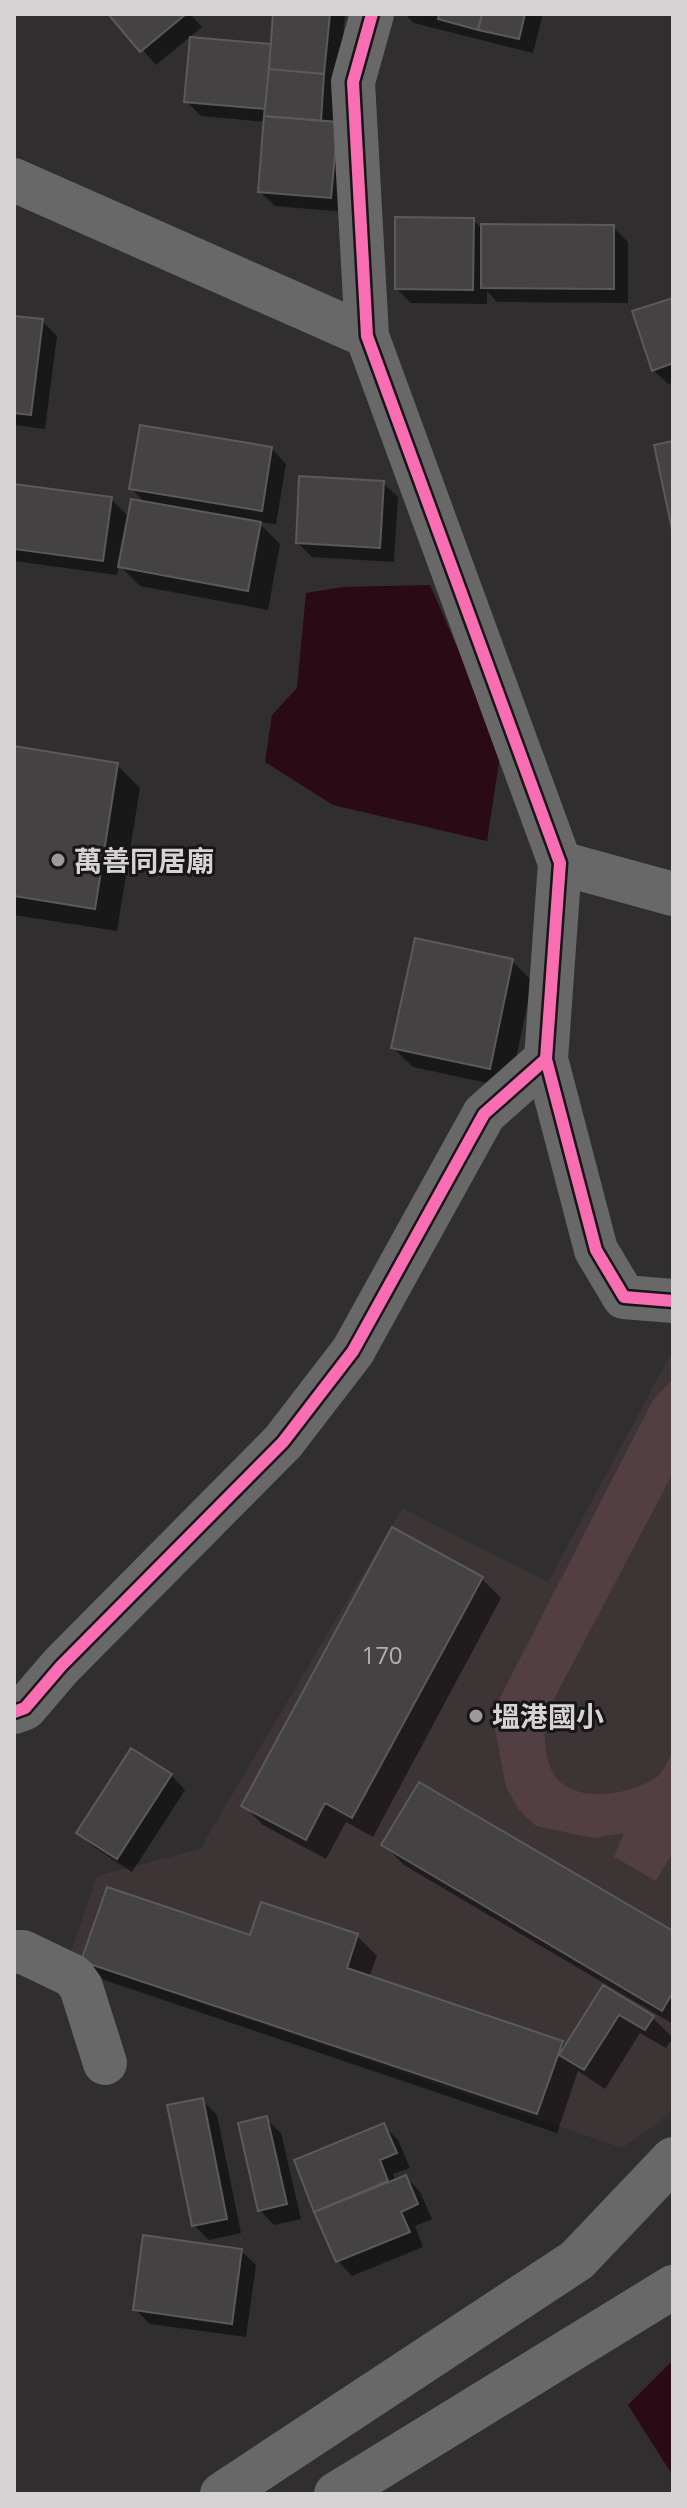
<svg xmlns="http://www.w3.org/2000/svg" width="687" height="2508" font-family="'Open Sans','Noto Sans TC',sans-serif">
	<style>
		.built { fill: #3d3436 }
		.green { fill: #533e43 }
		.water { fill: #290a15 }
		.shadow { fill: #0007 }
		.building { fill: #444242; stroke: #5b5959; stroke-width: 2 }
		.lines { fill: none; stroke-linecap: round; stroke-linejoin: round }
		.minor { stroke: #696868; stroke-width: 44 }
		.cycleway-casing { stroke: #171516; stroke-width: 17 }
		.cycleway { stroke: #f96db3; stroke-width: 12 }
		.poi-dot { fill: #9b9999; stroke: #171516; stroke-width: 3 }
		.labels { text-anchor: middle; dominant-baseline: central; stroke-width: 6; stroke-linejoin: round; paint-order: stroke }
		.number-label { font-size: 24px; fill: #b1afaf }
		.poi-label { font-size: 28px; font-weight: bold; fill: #d5d3d3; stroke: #171516; text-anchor: start }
	</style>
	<rect width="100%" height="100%" fill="#302e2e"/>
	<path class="built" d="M673 1350V2109L658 2123 622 2148 69 1958 97 1876 200 1849 402 1508 548 1582Z"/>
	<path class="green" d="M673 1379V1473L544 1718C545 1737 544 1763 557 1779 579 1804 633 1794 657 1777 664 1772 668 1760 673 1751V1852L656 1881 614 1857 624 1833 593 1838 536 1826 519 1810 506 1787 492 1713 653 1400Z"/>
	<path class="water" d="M430 585 501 749 487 841 333 805 265 762 272 715 297 688 306 593 343 587Z
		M673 2360V2476L628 2405Z"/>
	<path class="shadow" d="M111 14H190L202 27 156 65Z
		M275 14H345L336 123 345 212 275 206 260 192 266 122 201 116 186 101 273 46Z
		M405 14H543L533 53 414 23Z
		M473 220 483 230 613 227 628 242V303L497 302 487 291V304L411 303 396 288Z
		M673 300V383L668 384 653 370Z
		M14 318 42 321 57 336 45 429 14 425Z
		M272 449 286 464 276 524 258 522 280 544 268 610 140 586 119 565 117 575 14 561V486L111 499 129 517 146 504 131 488Z
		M383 483 398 497 394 562 312 557 298 543Z
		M14 748 117 765 140 788 117 931 14 915Z
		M512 961 532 981 510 1088 413 1067 393 1048Z
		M482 1579 501 1598 373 1837 346 1822 326 1859 263 1825 243 1805Z
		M171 1775 185 1790 132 1872 94 1847 79 1833Z
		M384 1845 673 1934V2024L404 1865Z
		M357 1936 377 1956 369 1978 562 2042 566 2047 603 1987 653 2018 673 2038 666 2048 640 2033 605 2089 578 2071 557 2133 104 1980 84 1960 251 1938Z
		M202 2100 217 2115 241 2233 209 2240 194 2225Z
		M266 2119 281 2133 301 2219 274 2225 260 2210Z
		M383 2125 398 2140 410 2168 393 2174 396 2181 406 2177 420 2192 432 2219 415 2226 423 2247 352 2276 338 2261 296 2161Z
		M241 2251 256 2265 246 2337 150 2324 135 2309Z"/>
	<path class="building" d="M108 14H186L140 52Z
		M273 14H330L324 74 269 69Z
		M439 14H482L478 30 438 19Z
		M482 14H525L519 39 478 30Z
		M190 37 271 44 265 109 184 102Z
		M269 69 324 74 321 121 264 116Z
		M264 116 338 122 331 198 258 192Z
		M395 217 474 218 473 290 395 289Z
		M481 224 614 225V289L481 288Z
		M673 298V363L652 371 632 311Z
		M14 316 43 319 31 415 14 413Z
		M140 425 272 447 262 511 129 489Z
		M673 441V534L654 445Z
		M299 476 384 481 380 548 296 543Z
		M14 484 112 497 103 561 14 549Z
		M131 499 261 522 248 591 118 567Z
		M14 746 118 763 95 909 14 896Z
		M415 938 513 959 490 1069 391 1048Z
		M392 1527 483 1577 352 1818 325 1803 306 1840 241 1806Z
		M131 1748 172 1774 117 1859 76 1833Z
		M419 1782 673 1931V1992L662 2011 381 1845Z
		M107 1887 250 1935 261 1902 358 1934 347 1968 563 2041 537 2114 81 1961Z
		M603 1985 654 2016 645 2030 619 2015 584 2070 559 2055Z
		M203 2098 227 2219 192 2226 167 2105Z
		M267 2116 287 2204 258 2211 238 2123Z
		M384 2123 397 2153 380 2160 388 2181 314 2212 294 2160Z
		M406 2175 418 2204 401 2212 410 2232 336 2262 314 2212Z
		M143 2235 242 2249 232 2324 133 2310Z"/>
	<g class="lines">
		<path class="minor" d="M372 14 353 82 367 336 560 863 546 1059 596 1250 624 1297 673 1301
			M14 180 367 336
			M560 863 673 894
			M14 1712 25 1708 61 1666 283 1442 353 1351 484 1114 546 1059
			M14 1952H23L73 1976 81 1987 105 2063
			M222 2494 577 2260 673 2159
			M336 2494 673 2287"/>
		<defs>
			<path id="cycleway" d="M372 14 353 82 367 336 560 863 546 1059 596 1250 624 1297 673 1301
				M14 1712 25 1708 61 1666 283 1442 353 1351 484 1114 546 1059"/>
		</defs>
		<use href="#cycleway" class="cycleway-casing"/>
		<use href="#cycleway" class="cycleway"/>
	</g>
	<g class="poi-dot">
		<circle cx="58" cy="860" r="8"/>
		<circle cx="476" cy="1716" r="8"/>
	</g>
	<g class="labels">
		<g class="number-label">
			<text x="382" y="1654">170</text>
		</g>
		<g class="poi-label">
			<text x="74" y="860">萬善同居廟</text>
			<text x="492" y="1716">塭港國小</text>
		</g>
	</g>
	<rect width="687" height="2508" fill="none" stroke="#d5d3d3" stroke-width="32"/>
</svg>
